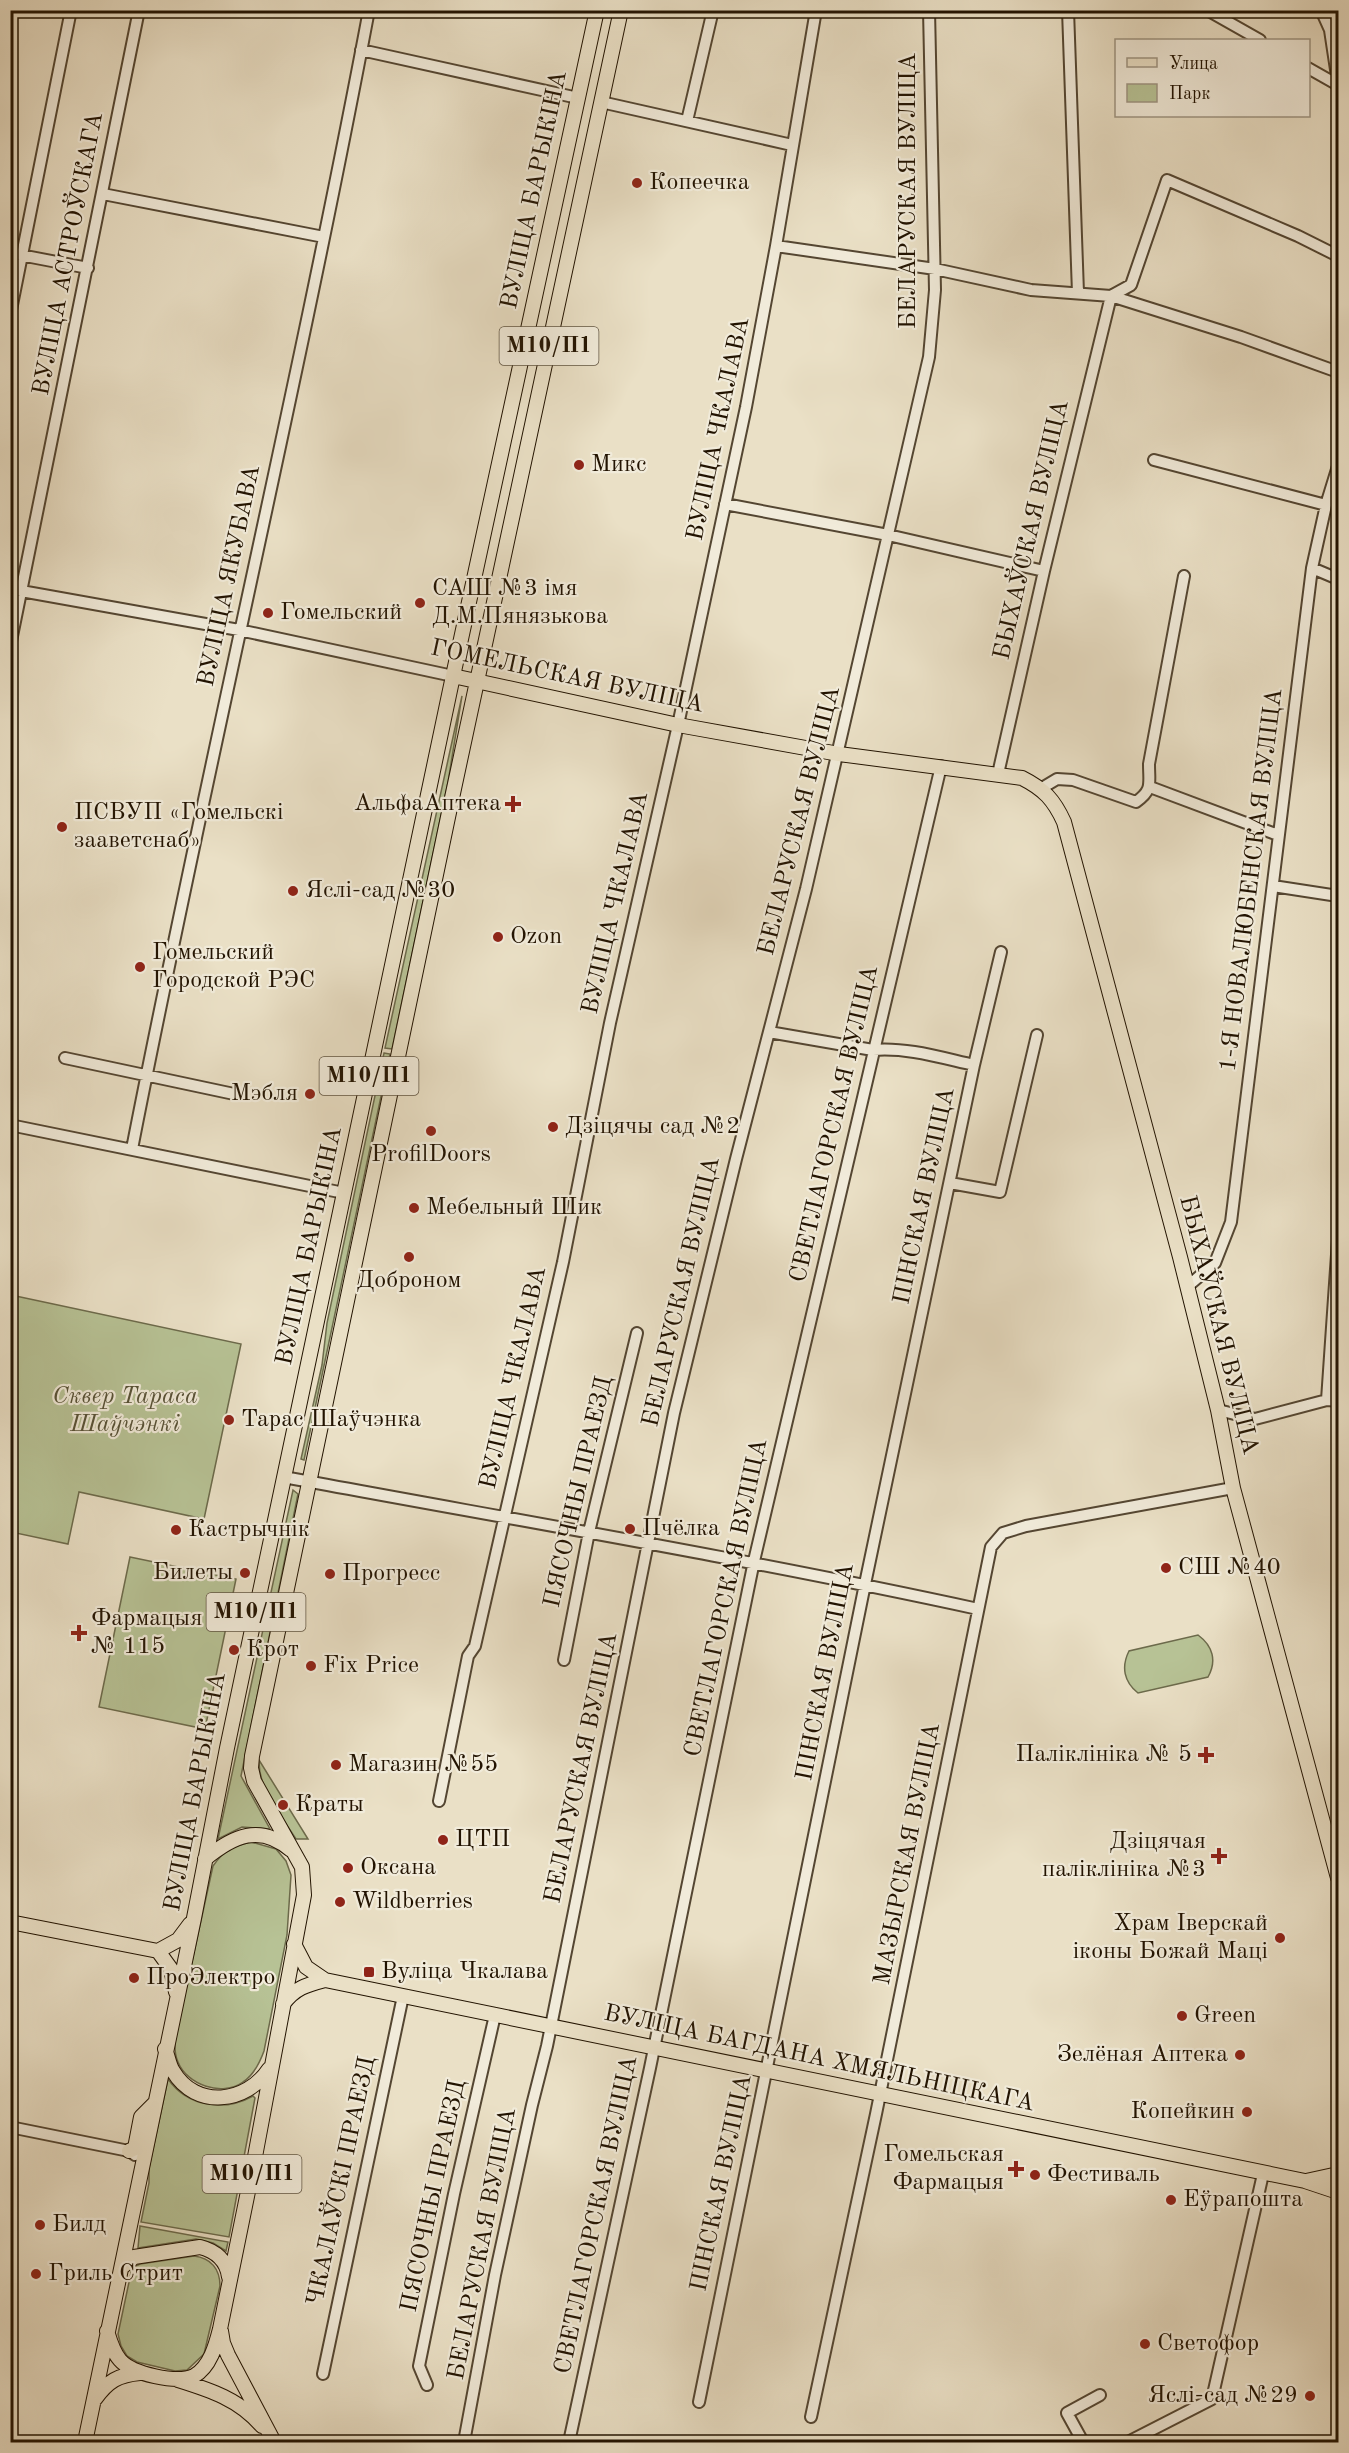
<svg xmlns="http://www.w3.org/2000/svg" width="1349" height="2453" font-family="'Old Standard TT',serif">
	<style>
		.green { fill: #b7c295; stroke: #6c6a4b; stroke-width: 1.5 }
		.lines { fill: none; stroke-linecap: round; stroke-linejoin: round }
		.minor-casing { stroke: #544632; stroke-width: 14 }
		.major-casing { stroke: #221301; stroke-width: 16 }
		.minor { stroke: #f1ebda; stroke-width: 10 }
		.major { stroke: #eae0c6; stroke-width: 14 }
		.poi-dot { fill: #8f2418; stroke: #f1ebda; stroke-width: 2 }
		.labels { text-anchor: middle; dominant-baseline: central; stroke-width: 4.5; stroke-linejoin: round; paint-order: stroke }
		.shield { fill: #f1ebda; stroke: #605442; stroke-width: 1.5 }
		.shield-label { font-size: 22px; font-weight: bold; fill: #221301 }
		.poi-label { font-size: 24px; fill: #221301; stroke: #f1ebda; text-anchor: start }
		.street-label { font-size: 24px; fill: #221301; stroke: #f1ebda }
		.park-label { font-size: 24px; font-style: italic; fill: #565035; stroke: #f1ebda }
	</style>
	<rect width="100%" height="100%" fill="#eae0c6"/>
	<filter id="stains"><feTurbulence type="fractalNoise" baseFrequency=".00333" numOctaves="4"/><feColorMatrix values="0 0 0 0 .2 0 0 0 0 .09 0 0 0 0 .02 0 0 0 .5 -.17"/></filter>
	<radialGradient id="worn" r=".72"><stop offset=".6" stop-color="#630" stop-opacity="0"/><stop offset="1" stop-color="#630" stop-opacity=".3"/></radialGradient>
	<path class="green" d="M462 696 448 782 392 1049 385 1048Z
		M384 1053 390 1054 304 1460 301 1459 322 1365 327 1323Z
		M11 1295 241 1344 204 1519 79 1492 68 1544 11 1532Z
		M293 1490 298 1494 241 1776 270 1829 242 1827 218 1839Z
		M130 1557 236 1579 205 1729 99 1707Z
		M1198 1635C1213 1646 1217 1661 1208 1677L1138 1693C1124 1682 1121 1667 1129 1651Z
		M259 1760 308 1839H296C281 1815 258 1789 259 1760Z
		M251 1842 276 1849 286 1861 291 1875 287 1935 264 2051C260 2062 254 2075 243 2082 222 2097 187 2085 178 2062 174 2054 175 2047 175 2039L213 1866C223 1851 233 1846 251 1842Z
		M168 2079C188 2107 224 2112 253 2096L255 2098 229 2237 141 2222 149 2183V2168Z
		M140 2226 228 2242 226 2251 213 2243 196 2239 138 2248Z
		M194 2256C211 2258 220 2269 220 2286L204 2354 187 2370 175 2371 137 2362 127 2356 121 2346 118 2334 132 2268 140 2264Z"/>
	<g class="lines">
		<defs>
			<path id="minor" d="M1068 10 1078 293
				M1207 10 1260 40
				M1321 10 1330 30 1338 83
				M361 50 578 98
				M1308 68 1338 85
				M601 102 792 145
				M687 121 713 10
				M103 194 324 237
				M776 246 935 269 1031 290 1111 296 1241 337 1338 372
				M10 253 88 268
				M10 315 71 10
				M1154 460 1326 505
				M725 504 888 535 1044 571
				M1312 568 1338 579
				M10 589 239 630 453 676
				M10 646 139 10
				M998 774 1044 571 1111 296 1131 285 1167 180 1298 236 1338 256
				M1150 787 1278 835
				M1042 788 1057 779 1073 780 1136 802C1153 790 1149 784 1149 764L1184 576
				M1273 886 1338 896
				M769 1032 873 1050C907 1047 942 1058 974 1065
				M65 1058 234 1094
				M10 1125 344 1193
				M132 1149C206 769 297 392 369 10
				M950 1183 1000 1192 1037 1035
				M1188 1286 1215 1263 1231 1222 1312 568 1326 505 1338 466
				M1327 1400 1338 1240
				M1218 1410 1255 1419 1327 1400 1338 1401
				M284 1477C516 1520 748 1559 978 1609
				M564 1660 589 1532 637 1333
				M439 1801 468 1656 475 1646 563 1262 610 1023 678 725 746 407 776 246 816 10
				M10 2127 129 2151 135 2155
				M323 2374 403 1996
				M427 2385 419 2366 454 2194 495 2015
				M699 2402 865 1584 974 1065 1001 952
				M811 2417 876 2114 991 1547 1003 1533 1026 1526 1233 1488
				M464 2442 495 2275 532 2105 547 2046 674 1413 736 1159 806 889 929 357 935 290 929 10
				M569 2442 650 2068 754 1561 941 766
				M1083 2442 1067 2413 1100 2395
				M1128 2442 1212 2399 1263 2174"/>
			<path id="major" d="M453 676 678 725 839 754 1022 778C1044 789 1054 800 1064 822L1180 1257 1218 1410 1233 1488 1338 1878
				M205 1859C233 1836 260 1823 291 1850
				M10 1922 158 1951
				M294 1944 306 1967 325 1980 1305 2181 1338 2192
				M158 1951 171 1969 176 1992
				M158 1951 178 1940 190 1924
				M283 2004C295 1988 306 1985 325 1980
				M165 2049C168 2056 169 2065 173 2071 196 2110 247 2103 269 2069
				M129 2151 135 2148 141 2117 154 2104
				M1306 2181 1338 2174
				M122 2267 134 2257 200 2247C216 2251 227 2261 229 2277
				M107 2331C110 2341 113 2352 120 2360 132 2374 177 2384 194 2376 210 2367 216 2345 220 2329L254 2162 304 1895 302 1867 254 1781 251 1768 252 1756 452 798 621 10
				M221 2331 223 2343 228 2355 274 2442
				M178 2380C210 2390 239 2399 262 2426
				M95 2399C108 2381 118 2375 140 2373
				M85 2442 194 1918 227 1748 453 676 597 10"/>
		</defs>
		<use href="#minor" class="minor-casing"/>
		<use href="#major" class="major-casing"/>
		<use href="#minor" class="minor"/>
		<use href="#major" class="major"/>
	</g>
	<g class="poi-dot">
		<circle cx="637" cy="183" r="6"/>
		<circle cx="579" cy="465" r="6"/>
		<circle cx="420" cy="603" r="6"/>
		<circle cx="268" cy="613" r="6"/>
		<path d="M510 795h6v6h6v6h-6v6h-6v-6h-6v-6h6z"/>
		<circle cx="62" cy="827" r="6"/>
		<circle cx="293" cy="891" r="6"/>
		<circle cx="498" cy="937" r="6"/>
		<circle cx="140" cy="967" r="6"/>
		<circle cx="310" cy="1094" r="6"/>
		<circle cx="553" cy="1127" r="6"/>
		<circle cx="431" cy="1131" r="6"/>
		<circle cx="414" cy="1208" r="6"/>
		<circle cx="409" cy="1257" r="6"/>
		<circle cx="229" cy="1420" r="6"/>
		<circle cx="630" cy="1529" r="6"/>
		<circle cx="176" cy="1530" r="6"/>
		<circle cx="1166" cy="1568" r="6"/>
		<circle cx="245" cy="1573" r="6"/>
		<circle cx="330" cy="1574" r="6"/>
		<path d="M76 1624h6v6h6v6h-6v6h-6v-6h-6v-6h6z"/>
		<circle cx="234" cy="1650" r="6"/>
		<circle cx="311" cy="1666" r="6"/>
		<path d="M1203 1746h6v6h6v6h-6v6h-6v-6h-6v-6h6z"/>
		<circle cx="336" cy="1765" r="6"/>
		<circle cx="283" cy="1805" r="6"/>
		<circle cx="443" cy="1840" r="6"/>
		<path d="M1216 1847h6v6h6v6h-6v6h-6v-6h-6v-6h6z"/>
		<circle cx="348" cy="1868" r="6"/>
		<circle cx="340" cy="1902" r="6"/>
		<circle cx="1280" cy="1938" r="6"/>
		<rect x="363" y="1966" width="12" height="12" rx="3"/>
		<circle cx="134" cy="1978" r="6"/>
		<circle cx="1182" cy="2016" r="6"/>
		<circle cx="1240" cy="2055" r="6"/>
		<circle cx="1247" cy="2112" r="6"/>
		<path d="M1013 2160h6v6h6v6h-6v6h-6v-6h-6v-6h6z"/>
		<circle cx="1035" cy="2175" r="6"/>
		<circle cx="1171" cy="2200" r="6"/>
		<circle cx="40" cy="2225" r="6"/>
		<circle cx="36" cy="2274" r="6"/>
		<circle cx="1145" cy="2344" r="6"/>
		<circle cx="1310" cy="2396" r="6"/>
	</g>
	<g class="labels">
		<g class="shield">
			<rect x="499.5" y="327" width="99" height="38" rx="4.5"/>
			<rect x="319.5" y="1057" width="99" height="38" rx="4.5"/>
			<rect x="206.5" y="1593" width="99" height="38" rx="4.5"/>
			<rect x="202.5" y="2155" width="99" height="38" rx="4.5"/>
		</g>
		<g class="shield-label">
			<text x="549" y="346">М10/П1</text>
			<text x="369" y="1076">М10/П1</text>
			<text x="256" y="1612">М10/П1</text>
			<text x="252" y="2174">М10/П1</text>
		</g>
		<g class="poi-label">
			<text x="649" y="183">Копеечка</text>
			<text x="591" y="465">Микс</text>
			<text x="432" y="589">САШ №3 імя<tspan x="432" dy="28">Д.М.Пянязькова</tspan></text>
			<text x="280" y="613">Гомельский</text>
			<text x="501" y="804" text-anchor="end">АльфаАптека</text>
			<text x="74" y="813">ПСВУП «Гомельскі<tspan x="74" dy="28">зааветснаб»</tspan></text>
			<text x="305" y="891">Яслі-сад №30</text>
			<text x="510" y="937">Ozon</text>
			<text x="152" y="953">Гомельский<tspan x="152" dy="28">Городской РЭС</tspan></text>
			<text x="298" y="1094" text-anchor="end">Мэбля</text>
			<text x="565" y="1127">Дзіцячы сад №2</text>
			<text x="431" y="1155" text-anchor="middle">ProfilDoors</text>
			<text x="426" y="1208">Мебельный Шик</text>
			<text x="409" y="1281" text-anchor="middle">Доброном</text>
			<text x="241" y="1420">Тарас Шаўчэнка</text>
			<text x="642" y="1529">Пчёлка</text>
			<text x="188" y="1530">Кастрычнік</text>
			<text x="1178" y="1568">СШ №40</text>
			<text x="233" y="1573" text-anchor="end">Билеты</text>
			<text x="342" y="1574">Прогресс</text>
			<text x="91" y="1619">Фармацыя<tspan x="91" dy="28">№ 115</tspan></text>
			<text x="246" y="1650">Крот</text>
			<text x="323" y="1666">Fix Price</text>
			<text x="1192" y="1755" text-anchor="end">Паліклініка № 5</text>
			<text x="348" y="1765">Магазин №55</text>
			<text x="295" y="1805">Краты</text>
			<text x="455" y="1840">ЦТП</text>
			<text x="1206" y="1842" text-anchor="end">Дзіцячая<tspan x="1206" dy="28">паліклініка №3</tspan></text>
			<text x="360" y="1868">Оксана</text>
			<text x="352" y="1902">Wildberries</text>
			<text x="1268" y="1924" text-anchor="end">Храм Іверскай<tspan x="1268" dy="28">іконы Божай Маці</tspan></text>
			<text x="381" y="1972">Вуліца Чкалава</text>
			<text x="146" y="1978">ПроЭлектро</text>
			<text x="1194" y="2016">Green</text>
			<text x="1228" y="2055" text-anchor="end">Зелёная Аптека</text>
			<text x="1235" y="2112" text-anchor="end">Копейкин</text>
			<text x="1004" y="2155" text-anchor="end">Гомельская<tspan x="1004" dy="28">Фармацыя</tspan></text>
			<text x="1047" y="2175">Фестиваль</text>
			<text x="1183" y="2200">Еўрапошта</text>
			<text x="52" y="2225">Билд</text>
			<text x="48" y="2274">Гриль Стрит</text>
			<text x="1157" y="2344">Светофор</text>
			<text x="1298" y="2396" text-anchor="end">Яслі-сад №29</text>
		</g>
		<g class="street-label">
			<text transform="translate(535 190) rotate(-78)">ВУЛІЦА БАРЫКІНА</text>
			<text transform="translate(909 191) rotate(-90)">БЕЛАРУСКАЯ ВУЛІЦА</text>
			<text transform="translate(69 254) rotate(-79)">ВУЛІЦА АСТРОЎСКАГА</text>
			<text transform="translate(719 429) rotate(-78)">ВУЛІЦА ЧКАЛАВА</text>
			<text transform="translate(1032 530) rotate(-77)">БЫХАЎСКАЯ ВУЛІЦА</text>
			<text transform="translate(230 576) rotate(-78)">ВУЛІЦА ЯКУБАВА</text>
			<text transform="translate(567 677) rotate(12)">ГОМЕЛЬСКАЯ ВУЛІЦА</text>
			<text transform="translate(800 821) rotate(-76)">БЕЛАРУСКАЯ ВУЛІЦА</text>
			<text transform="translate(1252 880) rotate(-83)">1-Я НОВАЛЮБЕНСКАЯ ВУЛІЦА</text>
			<text transform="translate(616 903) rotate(-77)">ВУЛІЦА ЧКАЛАВА</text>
			<text transform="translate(835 1124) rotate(-77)">СВЕТЛАГОРСКАЯ ВУЛІЦА</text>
			<text transform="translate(925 1196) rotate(-78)">ПІНСКАЯ ВУЛІЦА</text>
			<text transform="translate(310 1246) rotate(-78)">ВУЛІЦА БАРЫКІНА</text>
			<text transform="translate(682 1292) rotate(-77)">БЕЛАРУСКАЯ ВУЛІЦА</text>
			<text transform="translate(1218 1325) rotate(76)">БЫХАЎСКАЯ ВУЛІЦА</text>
			<text transform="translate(514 1378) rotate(-77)">ВУЛІЦА ЧКАЛАВА</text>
			<text transform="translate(579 1492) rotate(-77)">ПЯСОЧНЫ ПРАЕЗД</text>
			<text transform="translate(727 1598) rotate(-78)">СВЕТЛАГОРСКАЯ ВУЛІЦА</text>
			<text transform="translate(826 1672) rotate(-79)">ПІНСКАЯ ВУЛІЦА</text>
			<text transform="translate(582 1768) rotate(-78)">БЕЛАРУСКАЯ ВУЛІЦА</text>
			<text transform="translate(196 1792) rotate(-79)">ВУЛІЦА БАРЫКІНА</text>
			<text transform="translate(908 1854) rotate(-79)">МАЗЫРСКАЯ ВУЛІЦА</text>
			<text transform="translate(819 2059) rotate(12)">ВУЛІЦА БАГДАНА ХМЯЛЬНІЦКАГА</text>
			<text transform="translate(342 2181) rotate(-78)">ЧКАЛАЎСКІ ПРАЕЗД</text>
			<text transform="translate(722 2183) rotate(-78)">ПІНСКАЯ ВУЛІЦА</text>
			<text transform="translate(434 2196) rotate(-78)">ПЯСОЧНЫ ПРАЕЗД</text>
			<text transform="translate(597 2215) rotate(-78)">СВЕТЛАГОРСКАЯ ВУЛІЦА</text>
			<text transform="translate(483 2244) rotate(-79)">БЕЛАРУСКАЯ ВУЛІЦА</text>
		</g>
		<g class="park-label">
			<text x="125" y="1397">Сквер Тараса<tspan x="125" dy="28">Шаўчэнкі</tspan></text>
		</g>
	</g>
	<rect width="1349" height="2453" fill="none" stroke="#eae0c6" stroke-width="36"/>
	<rect x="12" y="12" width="1325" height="2429" fill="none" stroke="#221301" stroke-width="3"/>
	<rect x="18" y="18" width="1313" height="2417" fill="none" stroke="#221301" stroke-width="1.5"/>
	<rect x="1115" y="39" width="195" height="78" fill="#f1ebda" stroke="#9e9583" stroke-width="1.5"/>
	<rect x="1127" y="58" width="30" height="9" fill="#eae0c6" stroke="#9e9583" stroke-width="1.5"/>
	<text x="1169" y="69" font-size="18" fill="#221301">Улица</text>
	<rect x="1127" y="84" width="30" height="18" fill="#b7c295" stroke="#9e9583" stroke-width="1.5"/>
	<text x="1169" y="99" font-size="18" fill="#221301">Парк</text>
	<rect width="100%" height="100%" filter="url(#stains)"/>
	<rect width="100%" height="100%" fill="url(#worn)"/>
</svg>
